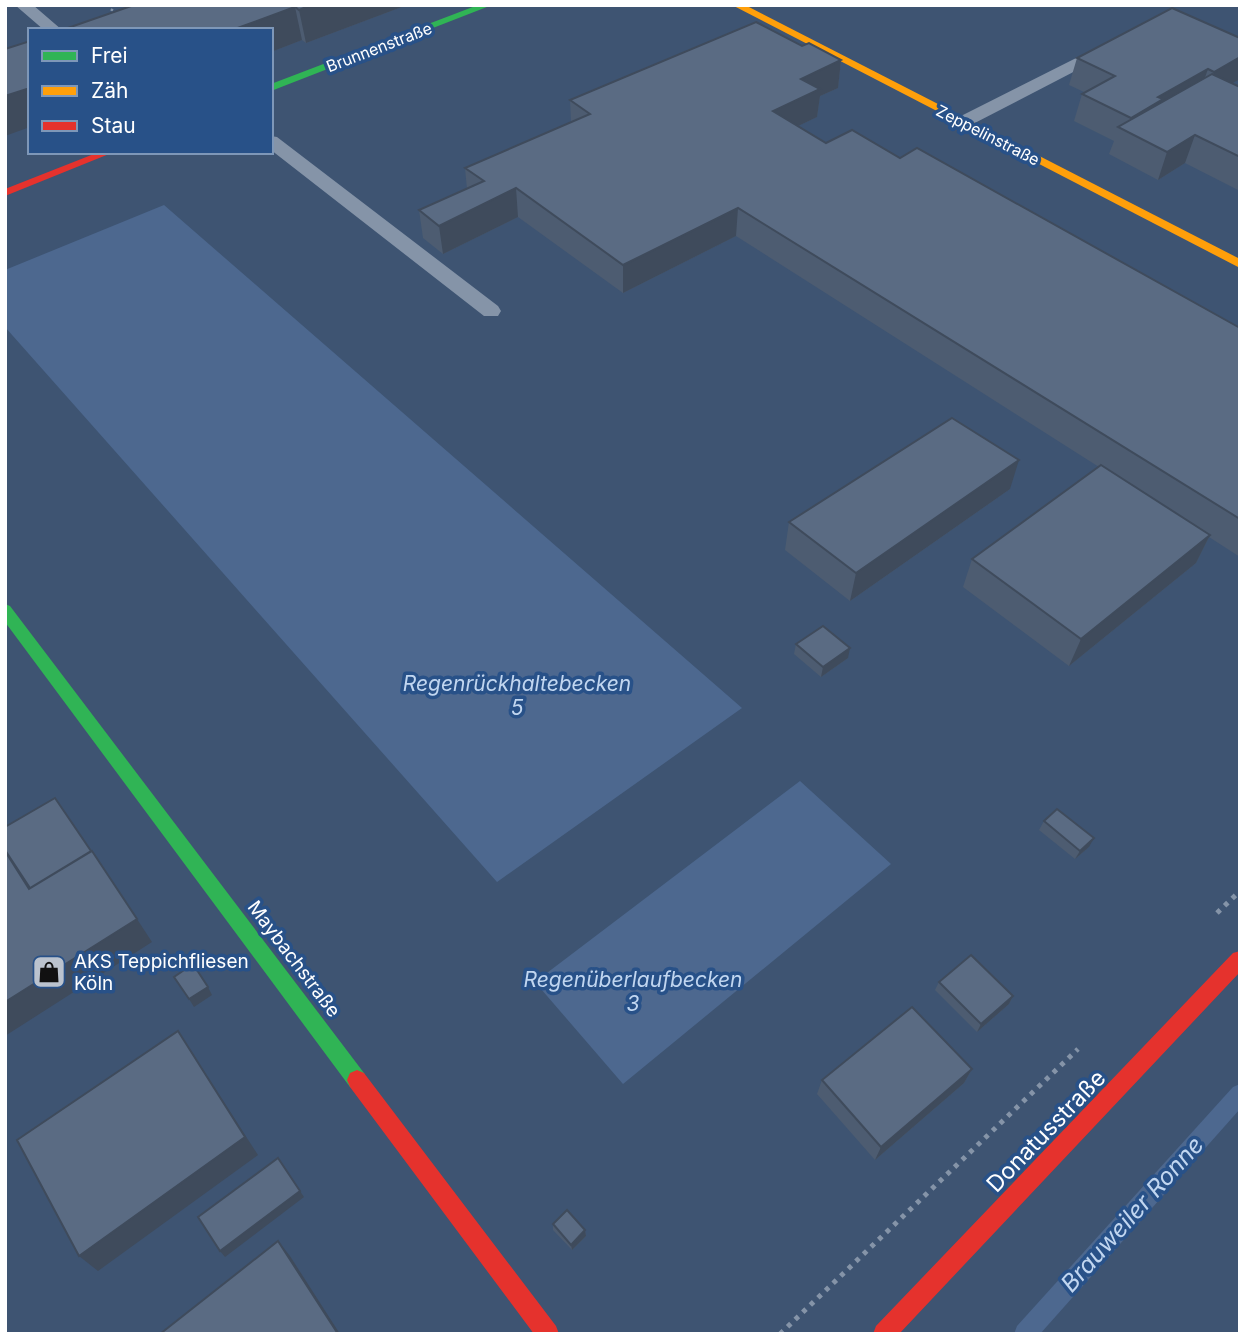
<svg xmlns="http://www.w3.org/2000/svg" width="1245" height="1339" font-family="Inter,sans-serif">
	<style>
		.water { fill: #4d688f }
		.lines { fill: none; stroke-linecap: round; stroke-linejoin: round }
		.stream { fill: #4d688f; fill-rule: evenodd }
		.path-far1 { stroke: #8594a8; stroke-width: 2.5; stroke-dasharray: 2.5 3.5; stroke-linecap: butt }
		.path { stroke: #8594a8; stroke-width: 5; stroke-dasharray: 4.5 6; stroke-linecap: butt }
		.lane { fill: #8594a8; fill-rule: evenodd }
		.fast { fill: #30b455; fill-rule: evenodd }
		.slow { fill: #ff9f0a; fill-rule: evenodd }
		.jam { fill: #e5322d; fill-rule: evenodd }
		.wall { fill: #4d5c71 }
		.shaded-wall { fill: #3f4b5c }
		.building { fill: #5a6b83; stroke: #3f4b5c; stroke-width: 2 }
		.labels { text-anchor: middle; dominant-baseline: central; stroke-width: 7; stroke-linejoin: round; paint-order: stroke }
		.far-street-label { font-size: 16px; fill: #fff; stroke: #285188 }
		.street-label { font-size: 19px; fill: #fff; stroke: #285188 }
		.poi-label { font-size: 19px; fill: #fff; stroke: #285188; text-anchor: start }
		.water-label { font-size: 21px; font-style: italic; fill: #c1d6f0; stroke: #285188 }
		.near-street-label { font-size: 23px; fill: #fff; stroke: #285188 }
		.near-water-label { font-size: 24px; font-style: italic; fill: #c1d6f0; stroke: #285188 }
	</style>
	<rect width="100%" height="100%" fill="#3e5472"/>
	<path class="water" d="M164 205 742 708 497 882 5 327V270Z
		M800 781 891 864 623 1084 535 982Z"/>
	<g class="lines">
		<path class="stream" d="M1240 1084V1109L1040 1334H1014L1017 1326 1233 1087Z"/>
		<path class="path-far1" d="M108 16 115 5"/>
		<path class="path" d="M1217 913 1240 891
			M780 1334 1078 1049"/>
		<path class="lane" d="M15 5H33L62 30H44Z
			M1104 44 1110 45 1112 49 1110 53 969 126 963 127 954 122 957 118Z
			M271 136 277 137 498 306 501 311 498 316H484L271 150Z"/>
		<path class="fast" d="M478 5H492L271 91V84Z
			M5 604 10 606 364 1073 367 1080 364 1087 357 1090 350 1087 5 622Z"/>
		<path class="slow" d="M732 5H745L1240 259V268Z"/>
		<path class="jam" d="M99 152H114L5 196V189Z
			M1240 951V972L899 1334H873L876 1326 1233 953Z
			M357 1070 364 1073 556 1326 559 1334H534L350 1087 347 1080 350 1073Z"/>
	</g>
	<path class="wall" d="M131 5H407L306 43 302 40 271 52V30Z
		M1240 38V79L1232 83 1240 87V191L1185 163 1158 180 1109 154 1114 141 1074 121 1082 94 1084 92 1069 85 1077 58Z
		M802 46 841 60 838 88 820 96 817 117 798 126 826 143 900 158 1240 328V557L1209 537 1196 563 1069 666 963 587 972 559 1099 467 736 236 623 293 518 217 443 254 423 238 419 210 467 189 465 168 571 122 570 100Z
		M1010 489 850 601 785 550 789 522Z
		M796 644 848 658 821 677 794 654Z
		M1044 821 1089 847 1075 859 1039 830Z
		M939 982 1013 996 1009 1004 977 1032 935 990Z
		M972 1069 964 1083 875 1160 817 1094 822 1080Z
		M553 1224 585 1230 586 1236 572 1250 553 1230Z"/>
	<path class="shaded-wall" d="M311 5H407L306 43 299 10Z
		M295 7 302 40 271 52V30H232Z
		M1240 57V79L1204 99 1214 72Z
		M841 60 838 88 820 96 817 117 771 139 773 111 801 79Z
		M1208 69 1198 97 1126 131 1131 118 1158 97Z
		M30 88V127L5 136V96Z
		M1195 135 1185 163 1158 180 1167 152Z
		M516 188 518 217 443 254 439 226Z
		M738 208 736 236 623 293V265Z
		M1019 460 1010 489 850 601 856 573Z
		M1210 535 1196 563 1069 666 1081 639Z
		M850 648 848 658 821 677 823 667Z
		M1094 838 1089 847 1075 859 1080 851Z
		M137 919 152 942 5 1036V1002Z
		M208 987 212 995 194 1007 189 999Z
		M1013 996 1009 1004 977 1032 981 1024Z
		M178 1031 258 1155 98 1271 79 1256Z
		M972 1069 964 1083 875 1160 881 1147Z
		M300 1191 304 1197 225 1257 220 1251Z
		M585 1230 586 1236 572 1250 571 1245Z
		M278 1241 290 1256 340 1334H338Z"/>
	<path class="building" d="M134 5H311L299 10 295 7 232 30H62Z
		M1172 8 1240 38V57L1214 72 1208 69 1158 97 1163 99 1131 118 1082 94 1115 76 1077 58Z
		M756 22 802 46 809 43 841 60 801 79 820 89 773 111 826 143 852 130 900 158 917 148 1240 328V519L738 208 623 265 516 188 439 226 419 210 484 181 465 168 590 114 570 100Z
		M30 41V88L5 96V49Z
		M1212 74 1240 87V157L1195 135 1167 152 1118 127Z
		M952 418 1019 460 856 573 789 522Z
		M1101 465 1210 535 1081 639 972 559Z
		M823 626 850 648 823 667 796 644Z
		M55 798 91 851 30 888 5 850V827Z
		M1057 809 1094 838 1080 851 1044 821Z
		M5 851 29 889 92 851 137 919 5 1002Z
		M971 955 1013 996 981 1024 939 982Z
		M193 964 208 987 189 999 174 977Z
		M912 1007 972 1069 881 1147 822 1080Z
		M178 1031 245 1137 79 1256 17 1140Z
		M278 1158 300 1191 220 1251 198 1217Z
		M567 1210 585 1230 571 1245 553 1224Z
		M278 1241 338 1334H160Z"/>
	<defs>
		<symbol id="shop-square" viewBox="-11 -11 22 22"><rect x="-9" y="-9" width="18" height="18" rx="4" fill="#bbc3ce" stroke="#285188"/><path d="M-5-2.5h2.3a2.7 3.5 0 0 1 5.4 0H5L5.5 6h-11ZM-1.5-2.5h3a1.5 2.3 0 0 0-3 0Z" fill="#111"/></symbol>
	</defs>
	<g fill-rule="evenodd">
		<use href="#shop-square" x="30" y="953" width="38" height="38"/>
	</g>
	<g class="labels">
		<g class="far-street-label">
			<text transform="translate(379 47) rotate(-21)">Brunnenstraße</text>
			<text transform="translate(988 135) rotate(27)">Zeppelinstraße</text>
		</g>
		<g class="street-label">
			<text transform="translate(294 959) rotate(53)">Maybachstraße</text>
		</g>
		<g class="poi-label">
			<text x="74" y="961">AKS Teppichfliesen<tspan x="74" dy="22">Köln</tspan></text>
		</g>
		<g class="water-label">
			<text x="517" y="683">Regenrückhaltebecken<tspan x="517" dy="24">5</tspan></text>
			<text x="633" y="979">Regenüberlaufbecken<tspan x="633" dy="24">3</tspan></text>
		</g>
		<g class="near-street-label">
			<text transform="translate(1046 1131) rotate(-46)">Donatusstraße</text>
		</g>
		<g class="near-water-label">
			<text transform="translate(1132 1214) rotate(-48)">Brauweiler Ronne</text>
		</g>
	</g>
	<rect width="1245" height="1339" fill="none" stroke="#ffffff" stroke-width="14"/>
	<rect x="28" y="28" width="245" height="126" fill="#285188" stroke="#7e97b8" stroke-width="2"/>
	<rect x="42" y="51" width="35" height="10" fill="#30b455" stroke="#7e97b8" stroke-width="2"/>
	<text x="91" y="63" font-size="21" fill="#ffffff">Frei</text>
	<rect x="42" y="86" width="35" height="10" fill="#ff9f0a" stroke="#7e97b8" stroke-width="2"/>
	<text x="91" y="98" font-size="21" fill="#ffffff">Zäh</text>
	<rect x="42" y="121" width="35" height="10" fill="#e5322d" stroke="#7e97b8" stroke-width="2"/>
	<text x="91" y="133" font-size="21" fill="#ffffff">Stau</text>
</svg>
